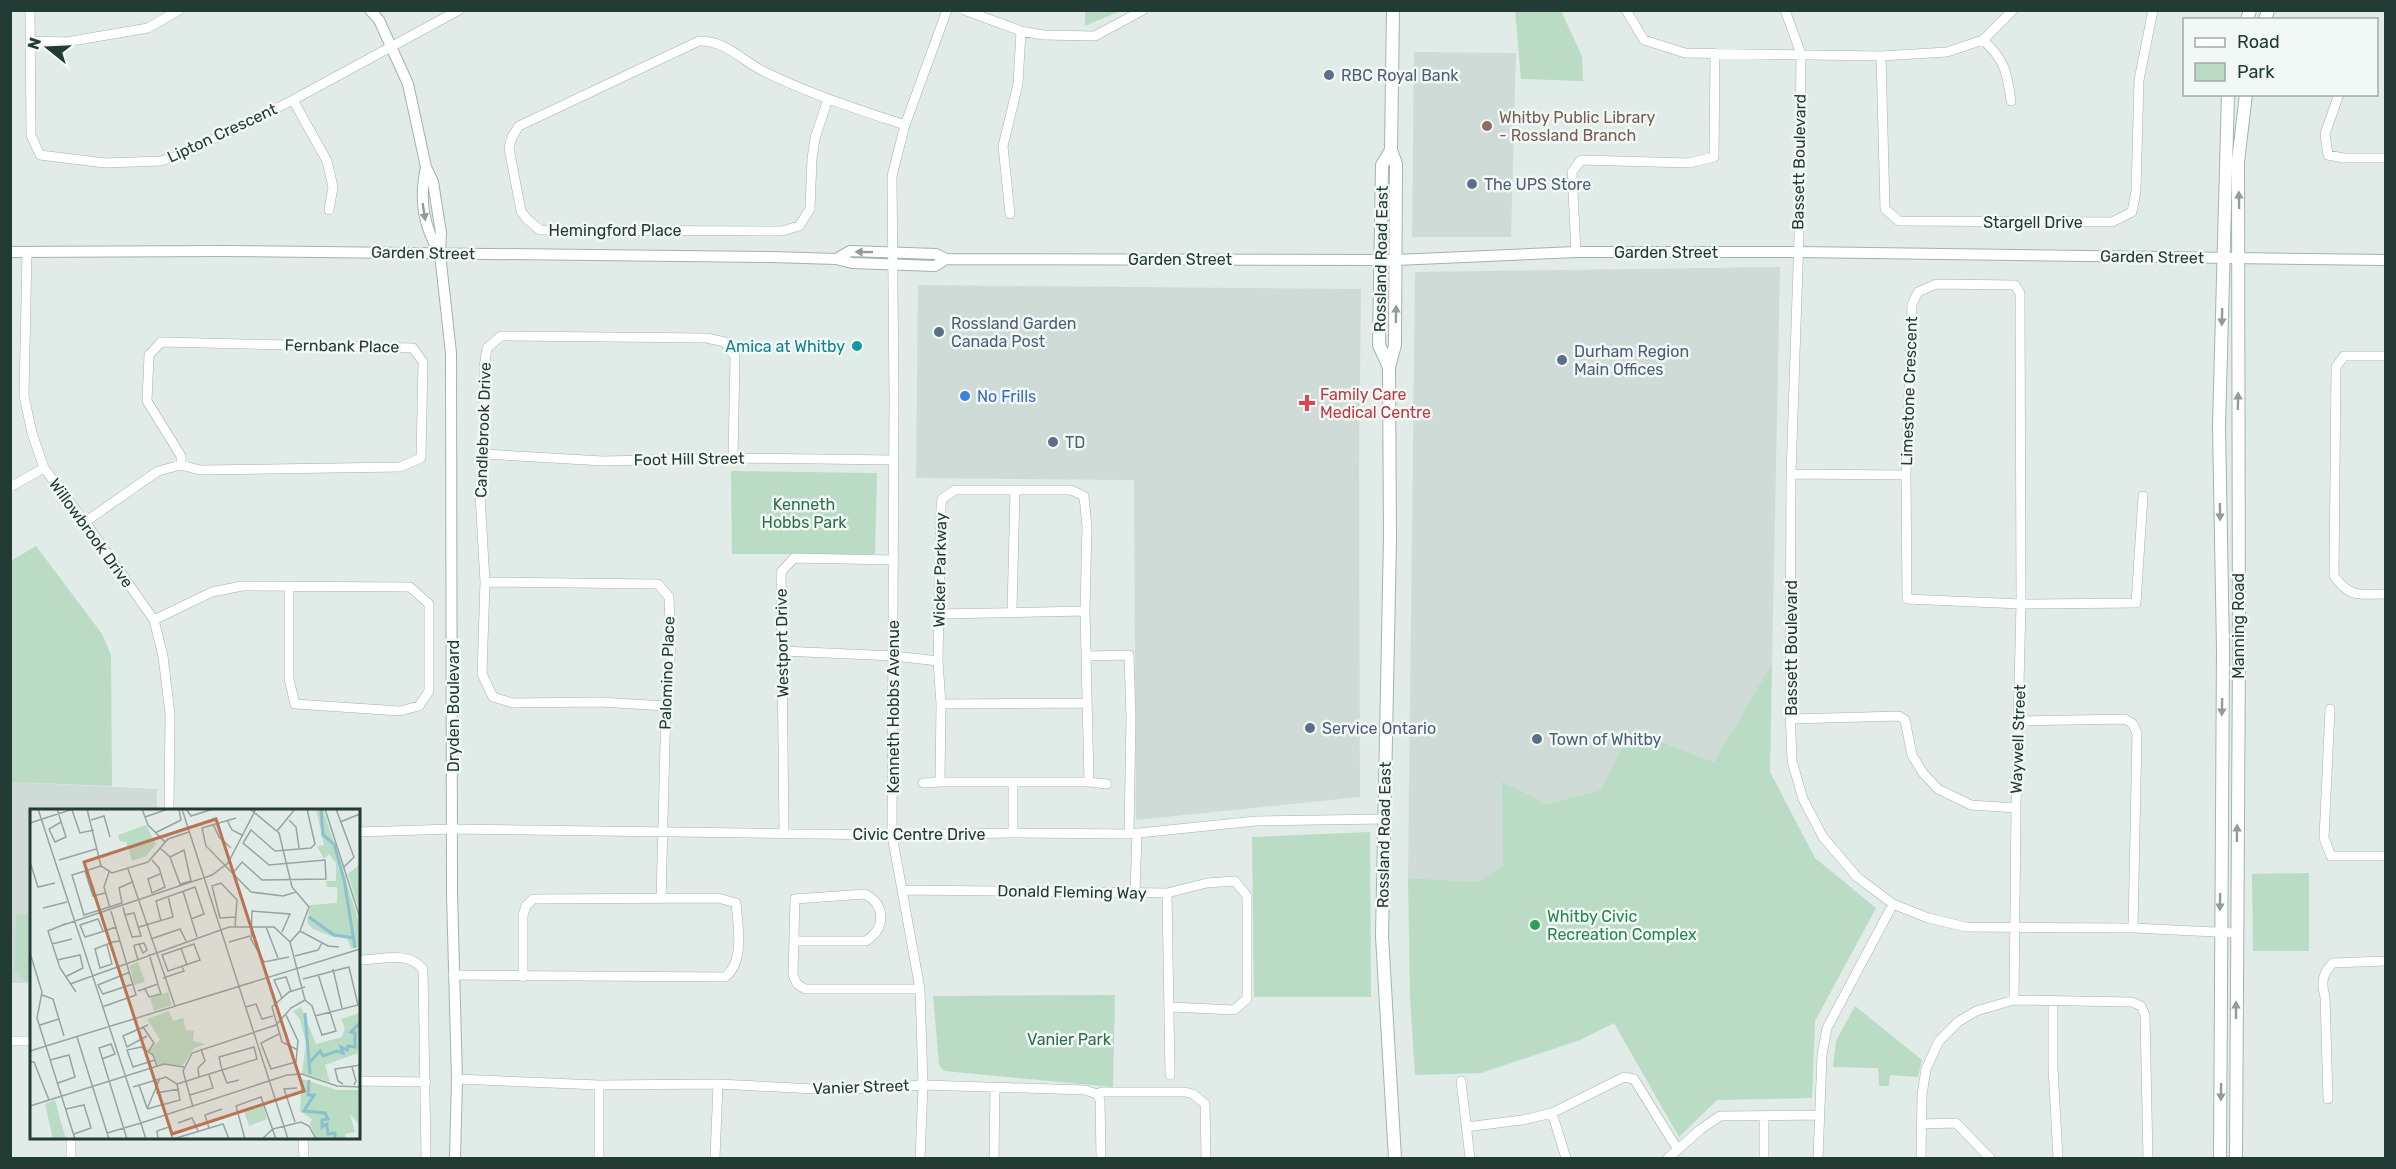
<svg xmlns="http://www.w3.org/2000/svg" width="2396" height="1169" font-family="Rubik,sans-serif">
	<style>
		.built { fill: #cfdbd6 }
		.green { fill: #badbc4 }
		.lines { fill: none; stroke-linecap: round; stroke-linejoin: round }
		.minor-casing { stroke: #a4b3ae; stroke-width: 10 }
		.tertiary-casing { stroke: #a4b3ae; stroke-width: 12 }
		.secondary-casing { stroke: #a0b6af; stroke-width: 14 }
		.minor { stroke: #fff; stroke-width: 9 }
		.tertiary { stroke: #fff; stroke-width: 10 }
		.secondary { stroke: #fff; stroke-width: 12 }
		.oneway { fill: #909d9a }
		.service-dot { fill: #5c6f8a; stroke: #f1f8f5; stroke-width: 2 }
		.education-dot { fill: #8d6e63; stroke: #f1f8f5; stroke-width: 2 }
		.culture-dot { fill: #0f9aa8; stroke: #f1f8f5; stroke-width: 2 }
		.shop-dot { fill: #3f7fe0; stroke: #f1f8f5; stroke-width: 2 }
		.health-dot { fill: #e0444e; stroke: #f1f8f5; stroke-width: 2 }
		.leisure-dot { fill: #2e9e5b; stroke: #f1f8f5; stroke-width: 2 }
		.labels { text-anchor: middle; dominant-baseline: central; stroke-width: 5; stroke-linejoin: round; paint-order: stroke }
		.service-label { font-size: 16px; fill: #4e5e75; stroke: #f1f8f5; text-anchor: start }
		.education-label { font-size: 16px; fill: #785e54; stroke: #f1f8f5; text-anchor: start }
		.street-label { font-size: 16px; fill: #223b35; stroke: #f1f8f5 }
		.culture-label { font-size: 16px; fill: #0d838f; stroke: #f1f8f5; text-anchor: end }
		.health-label { font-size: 16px; fill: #be3a42; stroke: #f1f8f5; text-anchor: start }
		.shop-label { font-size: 16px; fill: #366cbe; stroke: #f1f8f5; text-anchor: start }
		.park-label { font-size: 16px; fill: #2e704a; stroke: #f1f8f5 }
		.leisure-label { font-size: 16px; fill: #27864d; stroke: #f1f8f5; text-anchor: start }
		.inset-river { fill: none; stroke: #8bc1ce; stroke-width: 3 }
		.inset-road { fill: none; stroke: #95a5a0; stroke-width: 1.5 }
		.view { fill: #ba7353; fill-opacity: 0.15; stroke: #ba7353; stroke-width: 3 }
		.inset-edge { fill: none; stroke: #223b35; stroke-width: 3 }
	</style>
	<rect width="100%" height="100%" fill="#e1ebe7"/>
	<path class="built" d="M1414 52 1516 53 1511 237H1412Z
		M1780 267 1772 663 1714 762 1630 730 1601 790 1547 804 1502 783 1504 866 1478 882 1408 878 1415 272Z
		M918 285 1361 289 1359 461 1360 797 1136 820 1134 480 916 478Z
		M11 782 157 789V810H32L31 983H11Z"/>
	<path class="green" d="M1085 11V10L1120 11 1085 26Z
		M1515 11H1561L1582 56 1583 81 1521 79Z
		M731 471 877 473 875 554H732Z
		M36 546 102 634 111 655 112 786 11 782V561Z
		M1772 663 1770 772 1815 858 1876 908 1815 1021 1812 1098 1717 1100 1679 1137 1614 1023 1580 1040 1481 1073 1415 1075 1410 997 1408 878 1478 882 1503 866 1502 782 1547 804 1601 790 1630 730 1714 762Z
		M1370 832 1371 997H1254L1252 837Z
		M2309 873V951H2253L2252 874Z
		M16 914 31 915V981H24L15 971Z
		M1115 995 1113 1087 944 1071 939 1065 933 996Z
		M1855 1006 1922 1060 1918 1077 1890 1075 1889 1086H1879L1878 1068 1833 1067 1836 1041Z"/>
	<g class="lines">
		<defs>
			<path id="minor" d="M30 10 31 135 40 155 105 163 161 161 183 154 293 100 459 10
				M964 10 1021 31 1043 35 1095 36 1143 10
				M1626 10 1644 40 1685 53 1881 56 1947 52 1983 40 2013 10
				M1785 10 1801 54 1799 236 1791 474 1790 707 1792 761 1803 799 1823 837 1857 877 1893 904 1928 918 1966 927 2133 928 2236 933
				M1983 40C2005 60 2007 72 2011 101
				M30 41 66 42 148 28 179 10
				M1881 56 1885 209 1899 221 2112 222 2132 212 2136 191 2139 80 2153 10
				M2339 94 2325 134 2328 155 2343 158H2386
				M828 99 815 138 812 159 810 209 799 226 782 231 540 230 527 219 521 211 509 148 512 137 519 126 699 41C725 40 741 60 763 71 809 94 857 109 905 125
				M293 100 327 161 333 187 329 210
				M1010 214 1003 146 1018 84 1021 31
				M27 252 24 396 32 433 44 468 85 522 154 620 163 656 170 714 169 810
				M1576 252 1572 172 1581 160 1689 163 1714 157 1715 53
				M2386 356H2344L2336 367 2334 576C2351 599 2359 594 2386 594
				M484 454 603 461 733 458 893 460
				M1791 474 1906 475
				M10 487 44 468
				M955 490H1071L1084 496 1087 527 1085 611 1089 782H940L941 704 938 661 941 507 942 499Z
				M85 522 158 471 181 465 200 470 400 467 421 458 423 362 413 348 161 342 149 355 147 401 181 456V465
				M485 582 658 584 669 597 671 648 666 706 661 899
				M1012 611 1015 490
				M939 614 1085 611
				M154 620 212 592 242 586 410 587 429 604V691L419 706 400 711 295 704 289 679V588
				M782 651 894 656 938 661
				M1087 656 1129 655 1131 718 1129 834
				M941 704 1086 703
				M666 706 600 702 513 703 493 697 482 674 485 582 480 495 484 454V367L487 348 501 336 706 338 725 342 735 357 733 458
				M2330 709 2324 838 2331 856H2386
				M1791 719 1899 716 1905 720 1912 755 1923 773 1938 789 1971 805 2016 808
				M2020 721 2125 719 2133 724 2137 734 2133 928
				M1089 782 1107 784
				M923 783 940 782
				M358 832 453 829 892 835 1013 833 1129 834 1256 821 1385 819
				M784 833 781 572 794 558 894 560
				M1013 833V783
				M904 890 1167 893 1170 1075
				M1135 892 1137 833
				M1167 893 1207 883 1235 881 1247 896V999L1234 1010 1171 1007
				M794 941H866C886 928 886 905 865 894L795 899 793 975 797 984 805 989H920
				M358 960C381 960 407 950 423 969L426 1158
				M453 975 725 977C745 962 738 926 736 903L718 898 533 899 526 906 523 915V977
				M2014 1000 2016 808 2021 604 2020 293 2015 285 1936 284 1918 292 1912 304 1906 475 1907 599 2021 604 2136 603 2143 496
				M2053 1000V1068L2058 1158
				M10 1041H32
				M457 1079 599 1085 718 1084 834 1090 923 1085 1085 1090 1097 1094 1102 1092H1185L1193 1094 1205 1104 1206 1158
				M358 1081 426 1082
				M1461 1081 1470 1158
				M1097 1094 1100 1100 1101 1158
				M2328 1099 2325 997C2321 983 2322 974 2333 963L2386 961
				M1552 1113 1566 1158
				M1764 1116V1158
				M1921 1124 1956 1123 1990 1158
				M1466 1127 1522 1120 1552 1113 1624 1077 1634 1079 1678 1150
				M71 1138V1158
				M303 1138 304 1158
				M599 1158V1085
				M715 1158 718 1084
				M920 1158 923 1085 920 989 892 835 894 396 892 176 905 125 947 10
				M994 1158 995 1087
				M1668 1158 1701 1129 1720 1116 1819 1115
				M1818 1158 1822 1055 1827 1028 1893 904
				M1921 1158 1922 1095 1926 1069 1939 1041 1958 1022 1976 1011 2014 1000 2132 1002 2141 1006 2145 1015 2148 1158"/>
			<path id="tertiary" d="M370 10 379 20 408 84 426 167 433 182 441 233 440 254 451 353 452 893 457 1079 455 1158
				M426 167C419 200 423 225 440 254
				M10 252 222 251 772 257 836 259 852 263 935 266 946 259
				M836 259 850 251 936 254 946 259 1396 260 1576 252H1798L2386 260"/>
			<path id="secondary" d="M1393 10 1391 150 1396 164 1395 345 1389 367 1390 538 1382 936 1395 1158
				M2247 20 2250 10
				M2265 20 2268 10
				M1389 367 1379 345 1382 165 1391 150
				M2220 1158 2223 649 2219 426 2228 94
				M2236 1158 2239 652 2238 162 2246 94"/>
		</defs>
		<use href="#minor" class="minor-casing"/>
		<use href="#tertiary" class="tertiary-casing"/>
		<use href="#secondary" class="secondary-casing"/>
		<use href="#minor" class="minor"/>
		<use href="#tertiary" class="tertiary"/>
		<use href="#secondary" class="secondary"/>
	</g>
	<defs><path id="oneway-solid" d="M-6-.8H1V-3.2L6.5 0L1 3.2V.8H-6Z" transform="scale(1.5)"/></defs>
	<g class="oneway">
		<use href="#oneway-solid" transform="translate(2239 200) rotate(-91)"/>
		<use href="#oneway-solid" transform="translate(424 212) rotate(81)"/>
		<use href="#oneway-solid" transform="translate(864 252) rotate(-179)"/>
		<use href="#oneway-solid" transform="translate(1396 314) rotate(-89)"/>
		<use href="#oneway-solid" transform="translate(2222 317) rotate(91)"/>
		<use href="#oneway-solid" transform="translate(2238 401) rotate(-89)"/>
		<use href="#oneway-solid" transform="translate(2220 512) rotate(89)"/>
		<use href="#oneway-solid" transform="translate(2222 707) rotate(91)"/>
		<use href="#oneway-solid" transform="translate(2237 833) rotate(-89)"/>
		<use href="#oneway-solid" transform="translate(2220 902) rotate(91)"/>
		<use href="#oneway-solid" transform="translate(2236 1010) rotate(-90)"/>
		<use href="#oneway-solid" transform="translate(2221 1092) rotate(91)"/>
	</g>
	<g class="service-dot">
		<circle cx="1329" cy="75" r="6"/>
		<circle cx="1472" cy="184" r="6"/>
		<circle cx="939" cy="332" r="6"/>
		<circle cx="1562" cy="360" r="6"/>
		<circle cx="1053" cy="442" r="6"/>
		<circle cx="1310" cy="728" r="6"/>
		<circle cx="1537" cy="739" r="6"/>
	</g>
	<circle class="education-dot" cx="1487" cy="126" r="6"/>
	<circle class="culture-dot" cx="857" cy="346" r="6"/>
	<circle class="shop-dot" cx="965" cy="396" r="6"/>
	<path class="health-dot" d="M1304 394h6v6h6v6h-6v6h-6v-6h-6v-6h6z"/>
	<circle class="leisure-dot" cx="1535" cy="925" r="6"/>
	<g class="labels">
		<g class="service-label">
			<text x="1341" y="75">RBC Royal Bank</text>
			<text x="1484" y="184">The UPS Store</text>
			<text x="951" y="323">Rossland Garden<tspan x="951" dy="18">Canada Post</tspan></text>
			<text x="1574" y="351">Durham Region<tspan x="1574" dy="18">Main Offices</tspan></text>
			<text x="1065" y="442">TD</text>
			<text x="1322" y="728">Service Ontario</text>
			<text x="1549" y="739">Town of Whitby</text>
		</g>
		<g class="education-label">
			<text x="1499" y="117">Whitby Public Library<tspan x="1499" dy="18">- Rossland Branch</tspan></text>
		</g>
		<g class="street-label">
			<text transform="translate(222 133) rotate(-25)">Lipton Crescent</text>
			<text transform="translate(1799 162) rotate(-89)">Bassett Boulevard</text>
			<text x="2033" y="222">Stargell Drive</text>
			<text x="615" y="230">Hemingford Place</text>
			<text x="1666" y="252">Garden Street</text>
			<text transform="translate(423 253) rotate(1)">Garden Street</text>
			<text transform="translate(2152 257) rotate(1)">Garden Street</text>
			<text x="1180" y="259">Garden Street</text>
			<text transform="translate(1381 259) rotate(-89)">Rossland Road East</text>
			<text transform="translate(342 346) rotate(1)">Fernbank Place</text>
			<text transform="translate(1909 391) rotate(-88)">Limestone Crescent</text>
			<text transform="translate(483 430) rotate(-88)">Candlebrook Drive</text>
			<text transform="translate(689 459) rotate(-1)">Foot Hill Street</text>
			<text transform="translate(91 533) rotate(54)">Willowbrook Drive</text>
			<text transform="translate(940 570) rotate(-89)">Wicker Parkway</text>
			<text transform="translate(2238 626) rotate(-90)">Manning Road</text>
			<text transform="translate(782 643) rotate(-91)">Westport Drive</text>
			<text transform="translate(1791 648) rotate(-90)">Bassett Boulevard</text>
			<text transform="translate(667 673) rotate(-88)">Palomino Place</text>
			<text transform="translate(453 706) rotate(-90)">Dryden Boulevard</text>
			<text transform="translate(893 707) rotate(-90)">Kenneth Hobbs Avenue</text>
			<text transform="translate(2018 739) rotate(-88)">Waywell Street</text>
			<text x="919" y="834">Civic Centre Drive</text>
			<text transform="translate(1384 835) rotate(-89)">Rossland Road East</text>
			<text transform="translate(1072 892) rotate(1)">Donald Fleming Way</text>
			<text transform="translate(861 1087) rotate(-2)">Vanier Street</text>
		</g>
		<g class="culture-label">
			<text x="845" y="346">Amica at Whitby</text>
		</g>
		<g class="health-label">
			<text x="1320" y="394">Family Care<tspan x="1320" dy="18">Medical Centre</tspan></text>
		</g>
		<g class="shop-label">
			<text x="977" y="396">No Frills</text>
		</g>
		<g class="park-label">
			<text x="804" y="504">Kenneth<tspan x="804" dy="18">Hobbs Park</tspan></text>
			<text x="1069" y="1039">Vanier Park</text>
		</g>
		<g class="leisure-label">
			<text x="1547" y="916">Whitby Civic<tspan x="1547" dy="18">Recreation Complex</tspan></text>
		</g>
	</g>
	<g transform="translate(30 809)">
		<rect width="330" height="330" fill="#e1ebe7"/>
		<path d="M286 0H293L330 116V137L321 140 317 128H304L283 120 277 113 280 96 307 94V78H297L296 72H306V54L299 45 294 50 287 37 294 36ZM116 16 126 35 116 47 102 52 96 33 90 32 88 26ZM330 55V96L328 97 318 65ZM108 153 115 173 104 176 100 157ZM138 183 142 196 124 202 120 189ZM271 198 286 235 312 228 315 219 311 210 330 204 328 244 295 256 300 273 272 264 276 234 270 210 263 202ZM139 202 143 212 153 209 156 221 164 222 163 232 176 235 164 239 153 256H129L119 242 130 231 117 210ZM272 270 307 281H330L328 314 320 305 325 323 315 325 316 330H286L280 314 282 310 270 302ZM25 291 30 310 36 330H23L15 295ZM233 296 237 310 219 317 214 302Z" fill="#badbc4"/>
		<path class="inset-river" d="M291 0 293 26 304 35 314 70 325 139M279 108 304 126 324 129M275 204 280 265M280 253 290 242 293 247 307 242 313 244 311 238 317 241 318 237 325 238V224L321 223 330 214M279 271 278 286H284L274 302 295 304 298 310 292 311V318L297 315 298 325 305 324V330"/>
		<path class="inset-road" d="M8 0 116 330M27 0 36 28 25 33 19 20 31 13M57 0 71 57 82 64 118 53 138 30 159 23M112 0 118 16 135 33M152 0 258 330M156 0 161 7 183 0M220 0 249 24 262 78 279 98 270 122 260 133M295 0 330 109M306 0 324 48 314 58M42 1 50 24 64 21M115 8 138 0M206 9 172 19 176 37 221 83 253 87 266 83M61 11 74 7 80 28M197 11 202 21 212 26M259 11 266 18 269 39M310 13 330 5M0 14 43 0M183 15 189 28 201 39M247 22 265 0M125 24 151 11 149 0M130 39 140 48 150 75 161 72 154 41 140 48M29 51 66 40M122 51 129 59 135 78 122 84 118 70 130 65M0 53 8 78 25 74M71 57 42 66 54 106 92 94 89 79 102 73M98 60 145 197M55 62 63 87 75 84M79 63 74 78 80 99M203 64 212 53 232 71 296 70 295 51 239 56 213 34 221 21 245 42 281 39 285 35 277 0M153 82 167 128M93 98 95 106 102 128 111 127 104 104 95 106M13 99 37 93M131 112 126 92 165 78 174 105 161 110M35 115 18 122 30 159 46 183M33 116 182 66 198 54 226 0M109 118 143 108 138 87M205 118 207 91 191 74 182 77 190 109 206 108M236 118 248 149M73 122 68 110 50 116 55 128 65 125 86 118M270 122 298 137 309 138M252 123 260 105 222 102 221 130 234 153 259 148M121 130 150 120 156 132M199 133 220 127M22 135 42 130M164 135 170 151 138 162 132 146ZM77 136 82 155 70 159 65 140 83 133 90 132M151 139 157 156M0 144 12 183 7 209 45 330M265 147 288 141 292 134M27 151 50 146 53 159 35 168M108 151 104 137 105 136 114 134 117 141 113 144 109 135M303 160 312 199M100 163 68 176 73 185 103 175M133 169 154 162 152 158M273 170 319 158 328 196 285 207M40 175 199 118H244L260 133 275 191M115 180 119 188 131 185 128 176M108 182 128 175 119 145M12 186 23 190 34 227M252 189 244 171 256 168 261 182M275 191 282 197 292 226 306 222 288 165M72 198 106 186 81 102M216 198 226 195 232 210 243 207M10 216 29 210M113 218 124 234 118 243M249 225 231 234 241 260 266 253 268 232 256 206M117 227 97 238 93 227 118 216M47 228 79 330M268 241 252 233 242 198 259 183 275 178M0 242 330 140M72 250 85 245 81 235 69 239 70 242 97 330M20 251 39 246 45 268 28 274M125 251 103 258 97 241 111 238 123 246 127 257M0 253H4L19 291M322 258 326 272 324 276M169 268 168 259 175 252 171 240M147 275 192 261 227 250 224 238 189 248 192 261 197 274 209 271M313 275 308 272 305 260 330 256M109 276 117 299M103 278 136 268 147 275 150 291 117 300M126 284 149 280M160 286 183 279 179 266M0 297 134 255 154 258M163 298 153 262 162 244 246 216 261 199 275 191M36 300 54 296 61 319 44 325M117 300 130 269M135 305 143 330M265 313 254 280 267 279M111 314 257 266 272 265 307 277 330 278M148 314 162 309 168 322M179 319 175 306 192 300M77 324 111 314M128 330 127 322 139 318M143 330 193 315 199 330M215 330 206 297 231 288 246 330M232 330 243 320 271 313 279 317 286 330"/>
		<path class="view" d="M186 10 274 282 142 325 54 53Z"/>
		<rect width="330" height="330" class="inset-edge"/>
	</g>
	<rect width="2396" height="1169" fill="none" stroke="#223b35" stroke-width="24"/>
	<rect x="2183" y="18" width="195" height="78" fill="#f1f8f5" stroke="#9eaca8" stroke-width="1.5"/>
	<rect x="2195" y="38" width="30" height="9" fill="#ffffff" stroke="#9eaca8" stroke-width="1.5"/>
	<text x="2237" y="48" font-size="18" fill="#223b35">Road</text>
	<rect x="2195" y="63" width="30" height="18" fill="#badbc4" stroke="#9eaca8" stroke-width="1.5"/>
	<text x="2237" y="78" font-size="18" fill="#223b35">Park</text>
	<g transform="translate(48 48) rotate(288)" stroke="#f1f8f5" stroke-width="4.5" paint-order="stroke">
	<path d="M0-4.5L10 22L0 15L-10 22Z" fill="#223b35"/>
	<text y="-9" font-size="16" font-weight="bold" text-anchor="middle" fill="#223b35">N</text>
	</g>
</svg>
